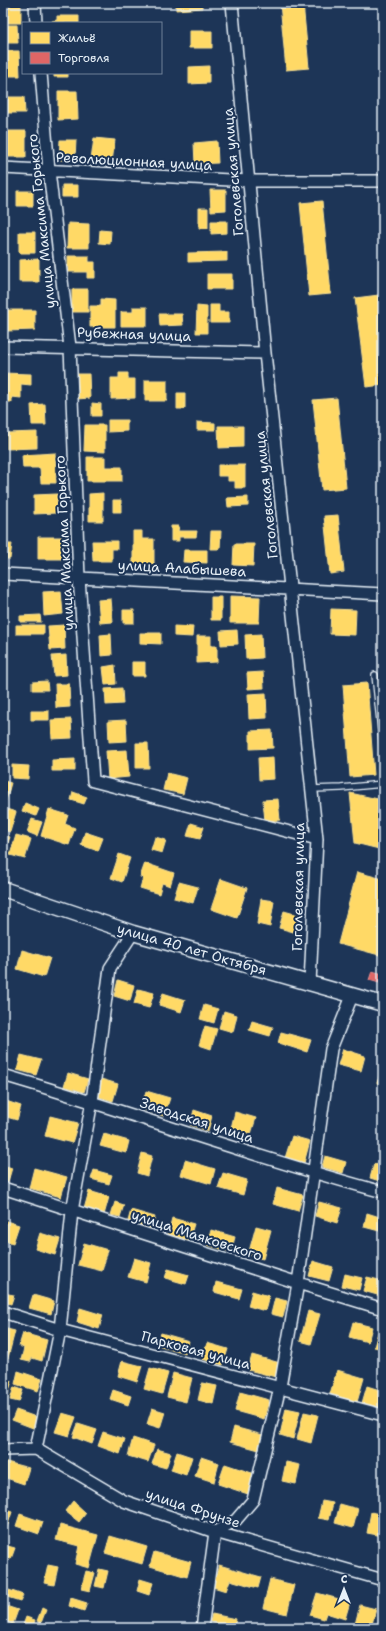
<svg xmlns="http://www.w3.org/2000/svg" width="386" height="1631" font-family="'Shantell Sans',sans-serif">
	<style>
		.homes { fill: #ffd966; stroke: #f8e092 }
		.shops { fill: #e06666; stroke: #e29092 }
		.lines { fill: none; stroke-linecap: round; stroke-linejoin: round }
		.service-casing { stroke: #e8f1f8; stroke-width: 8 }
		.minor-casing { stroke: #e8f1f8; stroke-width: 14 }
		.tertiary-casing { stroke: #e8f1f8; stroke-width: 17 }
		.service { stroke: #1d3557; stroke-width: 5.5 }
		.minor { stroke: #1d3557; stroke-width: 11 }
		.tertiary { stroke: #1d3557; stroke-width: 14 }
		.labels { text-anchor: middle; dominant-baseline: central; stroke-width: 4; stroke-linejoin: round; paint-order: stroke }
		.street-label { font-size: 14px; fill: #e8f1f8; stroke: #1d3557 }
	</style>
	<rect width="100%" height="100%" fill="#1d3557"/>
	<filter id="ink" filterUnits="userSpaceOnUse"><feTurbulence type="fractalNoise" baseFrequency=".025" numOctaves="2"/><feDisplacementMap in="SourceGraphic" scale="8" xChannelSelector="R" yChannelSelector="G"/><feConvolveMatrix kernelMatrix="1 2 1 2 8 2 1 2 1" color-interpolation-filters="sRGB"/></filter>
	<g filter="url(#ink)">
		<path class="homes" d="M3 3H21V23H3Z
			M176 3H202V8L176 10Z
			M280 3H303L309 68 286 70Z
			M57 16H79V23H52V21L57 20Z
			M3 25H17L18 43H3Z
			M189 31H212V48H189Z
			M3 51H19L20 76H5V67H3Z
			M209 66V83L189 84V67Z
			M54 73H68V77H54Z
			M58 91H77L78 119 58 120Z
			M3 97H24L25 113H3Z
			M8 131H26V157H8Z
			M94 138 115 140 112 162 91 160Z
			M60 140H76L75 160H59Z
			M217 141 218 163 195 164 194 143Z
			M62 185H78V197H62Z
			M210 190H226V210L211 211Z
			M17 191H33V206H17Z
			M322 201 331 294 309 296 300 203Z
			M199 208H208V228H199Z
			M211 221H227V233L211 234Z
			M68 223 89 224V248H67Z
			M100 230 111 231 110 244 99 243Z
			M19 232H35V253H19Z
			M227 252V261L188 262V253Z
			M68 256H89V262H95V278H87V272H68Z
			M39 259V282H19V260Z
			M207 274H232V289H207Z
			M72 289H88V312H72Z
			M379 295 383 330V385L366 387 355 298Z
			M101 299 115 300V327H90V306H101Z
			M210 305H219V312H229V323H210Z
			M197 306 207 307V333H196Z
			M133 307H147V326H121V312H133Z
			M6 310H35V330L7 331Z
			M159 314H182L183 325 160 326Z
			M3 373 31 374V385L21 384V398L12 397V402H3Z
			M119 373H128V379H135V398L111 399V378H119Z
			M77 374H89L90 398 77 399Z
			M145 380H167V401H145Z
			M177 393H185V409H177Z
			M337 398 346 488 322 490 313 400Z
			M92 403 101 404V416H92Z
			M45 404 46 425H32L31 405Z
			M108 420H127V431L108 432Z
			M197 422 215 423V430H197Z
			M85 425H105V452L84 451Z
			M218 426H243V447L219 448Z
			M37 432V448L7 449V433Z
			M55 453 56 483H41L40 468H23L22 455Z
			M87 457H105V467H122V481H87Z
			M218 465H245V488H235V481H228V476H218Z
			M103 493V521H89V494Z
			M57 494V513L34 514V495Z
			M248 497V506L228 507 227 498Z
			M113 500H121V512H113Z
			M338 515 344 572 330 574 324 516Z
			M171 526H179L178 531H197L196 537H179V541H171Z
			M133 531H142V539H154V564H133Z
			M211 531H221L220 549H210Z
			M38 537H62V559H38Z
			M92 541H117V549H112V561H93Z
			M3 544H12L10 559H3Z
			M234 544H254L253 566 233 565Z
			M184 550H207V563L183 562Z
			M61 591 63 614 44 616 43 592Z
			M230 596 260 597 259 623H230Z
			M211 597H221V620H211Z
			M111 599 113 622 100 623 98 600Z
			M331 609 356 610 355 635 330 634Z
			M123 610H134V623H123Z
			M40 615 41 622H20V616Z
			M16 625H44V634H16Z
			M64 625 65 649 50 650 48 626Z
			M174 626 193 627 192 637 174 636Z
			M237 630 238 644 221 645 220 631Z
			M140 633H161V644L140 643Z
			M111 634 112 655 101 656 100 635Z
			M261 634 262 658 246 659 245 635Z
			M197 636H211V646H217V662L197 663Z
			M66 655 67 675 54 676 52 656Z
			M132 662H145V676H132Z
			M115 665 116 684 105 685 103 667Z
			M263 672 264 688 248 689 247 673Z
			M47 681 48 690H32V682Z
			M367 683 374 775 350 777 343 685Z
			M55 684H69L70 707 56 708Z
			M122 688 123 704 106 705 105 689Z
			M266 693 267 718 249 719 248 694Z
			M31 711H49V720H31Z
			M71 719 72 738 52 739 51 720Z
			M126 720 127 741 109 742 108 721Z
			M272 730 273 748 250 749V731Z
			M136 743H148L149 768H136Z
			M127 750 129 777 108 779 106 751Z
			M273 757 274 779 259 780 258 758Z
			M75 759V771H52V760Z
			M12 765 29 766 28 779 12 778Z
			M167 773 187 778 183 794 163 790Z
			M4 781 11 783 5 804 3 803Z
			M73 792 87 797 84 804 71 800Z
			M350 793 378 799 377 818 383 819V850L355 843Z
			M278 799 280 820 265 821 263 800Z
			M25 803 39 809 36 816 22 811Z
			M3 808 16 812 10 832 3 830Z
			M49 809 68 815 65 824 75 828 69 845 41 836Z
			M32 819 42 822 37 836 27 832Z
			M191 823 204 827 200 839 187 836Z
			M85 832 103 838 98 851 81 845Z
			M3 835 10 837 4 853H3Z
			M16 835 31 839 25 859 10 855Z
			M155 837 166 840 162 853 151 850Z
			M119 854 130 858 122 882 111 878Z
			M145 863 174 873 170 886 162 883 159 894 140 888 143 878 140 877Z
			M357 872 383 879V956L338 944Z
			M221 879 247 888 237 918 211 909Z
			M179 882 198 887 193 903 174 898Z
			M261 899 274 901 270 927 257 924Z
			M284 911 302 916 297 933 279 928Z
			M22 950 50 958 44 977 17 969Z
			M118 980 134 985 130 1001 114 996Z
			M138 989 154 993 149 1008 134 1004Z
			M163 993 185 1000 181 1012 159 1005Z
			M204 1005 218 1009 214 1023 200 1019Z
			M224 1011 237 1015 233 1032 219 1028Z
			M252 1021 273 1027 270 1036 249 1030Z
			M205 1026 217 1029 211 1049 199 1045Z
			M281 1032 311 1040 307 1052 278 1043Z
			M343 1049 365 1056 361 1071 338 1065Z
			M21 1055 41 1060 36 1075 17 1070Z
			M383 1065V1085L377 1083Z
			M68 1073 88 1079 84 1092 64 1086Z
			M101 1079 118 1084 113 1101 96 1096Z
			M146 1091 170 1098 164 1116 141 1109Z
			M3 1100 21 1106 17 1120 3 1116Z
			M194 1110 212 1116 208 1131 190 1125Z
			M235 1112 256 1118 251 1134 231 1128Z
			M50 1116 78 1123 72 1143 45 1136Z
			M104 1134 129 1141 126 1153 100 1146Z
			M292 1136 310 1141 304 1163 285 1158Z
			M142 1153 152 1156 147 1176 137 1173Z
			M325 1156 346 1162 343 1173 322 1167Z
			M185 1160 215 1169 211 1184 181 1175Z
			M374 1164 383 1166V1182L370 1178Z
			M3 1165 12 1168 7 1185 3 1184Z
			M34 1168 67 1177 61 1197 29 1188Z
			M94 1170 112 1175 109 1184 91 1179Z
			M223 1173 247 1180 243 1195 218 1188Z
			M277 1188 303 1195 298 1211 273 1204Z
			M89 1191 109 1197 104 1215 84 1209Z
			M115 1202 124 1205 120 1217 111 1215Z
			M319 1202 342 1208 337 1223 315 1216Z
			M131 1210 155 1217 152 1228 128 1221Z
			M367 1213 383 1218V1232L364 1227Z
			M172 1218 194 1224 189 1240 168 1234Z
			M3 1220 19 1225 13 1243 3 1240Z
			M256 1226 271 1230 263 1259 248 1255Z
			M211 1230 235 1237 231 1252 207 1245Z
			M40 1233 60 1239 55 1255 35 1249Z
			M84 1243 108 1250 102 1271 78 1265Z
			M134 1258 151 1263 146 1282 128 1277Z
			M313 1261 333 1267 329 1281 309 1276Z
			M168 1269 189 1275 186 1284 165 1278Z
			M345 1274 362 1278 359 1290 342 1286Z
			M367 1277 383 1281 381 1296 363 1291Z
			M216 1282 242 1289 239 1299 214 1292Z
			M252 1291 269 1296 265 1311 248 1306Z
			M3 1293 14 1295 11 1304 3 1302Z
			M33 1295 54 1301 51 1314 29 1308Z
			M275 1298 287 1301 283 1317 271 1314Z
			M80 1308 103 1315 99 1329 77 1322Z
			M308 1311 320 1314 311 1344 300 1341Z
			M353 1322 372 1327 368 1342 349 1337Z
			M3 1328 15 1331 8 1358 3 1357Z
			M379 1329 383 1330V1349L374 1347Z
			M23 1333 47 1340 42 1361 32 1358 30 1362 21 1360 24 1348 19 1346Z
			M161 1333 189 1341 186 1353 157 1345Z
			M207 1343 228 1349 223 1365 202 1359Z
			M252 1355 280 1363 276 1377 248 1370Z
			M122 1361 142 1366 137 1382 118 1376Z
			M150 1368 168 1373 162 1394 144 1389Z
			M337 1370 364 1378 357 1402 330 1394Z
			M18 1371 42 1379 38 1391 15 1384Z
			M173 1373 192 1378 186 1402 167 1397Z
			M3 1378 12 1381 3 1409Z
			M202 1383 217 1386 213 1404 198 1400Z
			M367 1386 383 1391 381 1408 362 1403Z
			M14 1387 23 1390 19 1402 10 1400Z
			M113 1390 131 1396 128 1405 110 1399Z
			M240 1392 269 1400 264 1419 235 1411Z
			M152 1408 165 1412 160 1428 147 1424Z
			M286 1408 300 1411 293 1439 280 1435Z
			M16 1410 36 1417 33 1428 12 1420Z
			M304 1412 318 1415 311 1443 297 1439Z
			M62 1413 76 1417 69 1436 55 1432Z
			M78 1424 97 1430 92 1444 73 1437Z
			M234 1427 263 1435 259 1450 230 1442Z
			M103 1432 125 1439 120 1454 98 1446Z
			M133 1438 154 1445 148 1462 128 1456Z
			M157 1449 171 1453 166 1468 152 1464Z
			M177 1452 192 1457 186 1475 171 1470Z
			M201 1457 219 1463 214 1482 195 1476Z
			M3 1461 29 1468 24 1484 3 1477Z
			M286 1462 300 1465 296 1484 282 1481Z
			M225 1464 255 1474 248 1494 218 1484Z
			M73 1501 86 1513 79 1522 65 1511Z
			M322 1501 333 1503 329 1520 318 1518Z
			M340 1504 358 1509 353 1528 335 1523Z
			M3 1509 12 1512 6 1530 3 1529Z
			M371 1512 383 1515V1536L367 1533Z
			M20 1514 43 1522 39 1534 16 1526Z
			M60 1525 98 1535 89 1568 75 1564 79 1546 56 1540Z
			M110 1536 147 1547 142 1564 105 1553Z
			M4 1545 15 1548 11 1559 3 1557Z
			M154 1552 191 1562 187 1577 150 1566Z
			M48 1565 58 1567 54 1585 44 1583Z
			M219 1565 261 1577 258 1588 230 1580 226 1591 213 1587Z
			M99 1569 108 1571 104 1588 95 1586Z
			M86 1571 95 1573 90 1591 81 1589Z
			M140 1579 153 1583 149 1595 137 1591Z
			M270 1579 294 1585 287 1614 263 1608Z
			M9 1590 23 1595 20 1601 7 1597Z
			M317 1593 350 1602 345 1619 326 1613 324 1619 310 1615Z
			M71 1598 87 1603 84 1611 69 1606Z
			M3 1605 18 1610 13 1624 3 1621Z
			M360 1605 376 1609 371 1628H354Z
			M42 1608 46 1610 41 1623 37 1621Z
			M212 1614 236 1619 234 1627 210 1622Z
			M26 1617 35 1620 33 1628H22Z"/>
		<path class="shops" d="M372 971 383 974V984L369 980Z"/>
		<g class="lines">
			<defs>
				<path id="service" d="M375 675 383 749
					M312 789 341 788 383 784"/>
				<path id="minor" d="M35 3 36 23
					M232 3 265 353 317 839 310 983
					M41 73 49 171 70 347 79 578 93 781 317 839
					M3 168 249 181H383
					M3 347 265 353
					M3 574 383 594
					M3 1075C130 1112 255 1158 383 1192
					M3 1188 298 1283 383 1309
					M3 1312 60 1330 383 1415
					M36 1449 60 1330 72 1211 92 1101 110 968 133 933
					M3 1450 36 1449 124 1501 215 1532 383 1580
					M202 1628 215 1532 236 1520 253 1500 280 1387 298 1283 331 1049 352 996"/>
				<path id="tertiary" d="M3 889 133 933 383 1004"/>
			</defs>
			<use href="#service" class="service-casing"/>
			<use href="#minor" class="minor-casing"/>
			<use href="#tertiary" class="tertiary-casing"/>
			<use href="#service" class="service"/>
			<use href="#minor" class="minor"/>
			<use href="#tertiary" class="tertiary"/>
		</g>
	</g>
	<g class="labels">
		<g class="street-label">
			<text transform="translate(134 161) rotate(3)">Революционная улица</text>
			<text transform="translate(233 172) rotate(-95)">Гоголевская улица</text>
			<text transform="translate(41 221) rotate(-96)">улица Максима Горького</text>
			<text transform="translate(134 334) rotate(2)">Рубежная улица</text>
			<text transform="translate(266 495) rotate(-96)">Гоголевская улица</text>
			<text transform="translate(64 543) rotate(-93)">улица Максима Горького</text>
			<text transform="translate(182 568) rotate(3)">улица Алабышева</text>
			<text transform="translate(298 887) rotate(-89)">Гоголевская улица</text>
			<text transform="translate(192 949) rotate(16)">улица 40 лет Октября</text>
			<text transform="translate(197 1120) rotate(18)">Заводская улица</text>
			<text transform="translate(197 1235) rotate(18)">улица Маяковского</text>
			<text transform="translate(196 1350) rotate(15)">Парковая улица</text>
			<text transform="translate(193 1508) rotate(18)">улица Фрунзе</text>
		</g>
	</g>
	<rect width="386" height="1631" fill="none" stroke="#1d3557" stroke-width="16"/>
	<rect x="8" y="8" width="370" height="1615" fill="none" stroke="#e8f1f8" stroke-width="1.5" filter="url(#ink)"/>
	<rect x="22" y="22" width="140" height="52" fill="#1d3557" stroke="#6e8097"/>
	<rect x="30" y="32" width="20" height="12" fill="#ffd966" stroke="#6e8097"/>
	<text x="58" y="42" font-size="12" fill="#e8f1f8">Жильё</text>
	<rect x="30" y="52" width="20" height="12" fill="#e06666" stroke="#6e8097"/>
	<text x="58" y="62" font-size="12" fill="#e8f1f8">Торговля</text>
	<g transform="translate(344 1589)" stroke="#1d3557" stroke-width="3" paint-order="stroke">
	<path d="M0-3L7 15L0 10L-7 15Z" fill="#e8f1f8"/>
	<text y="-6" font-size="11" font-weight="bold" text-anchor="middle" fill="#e8f1f8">С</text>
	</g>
</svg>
